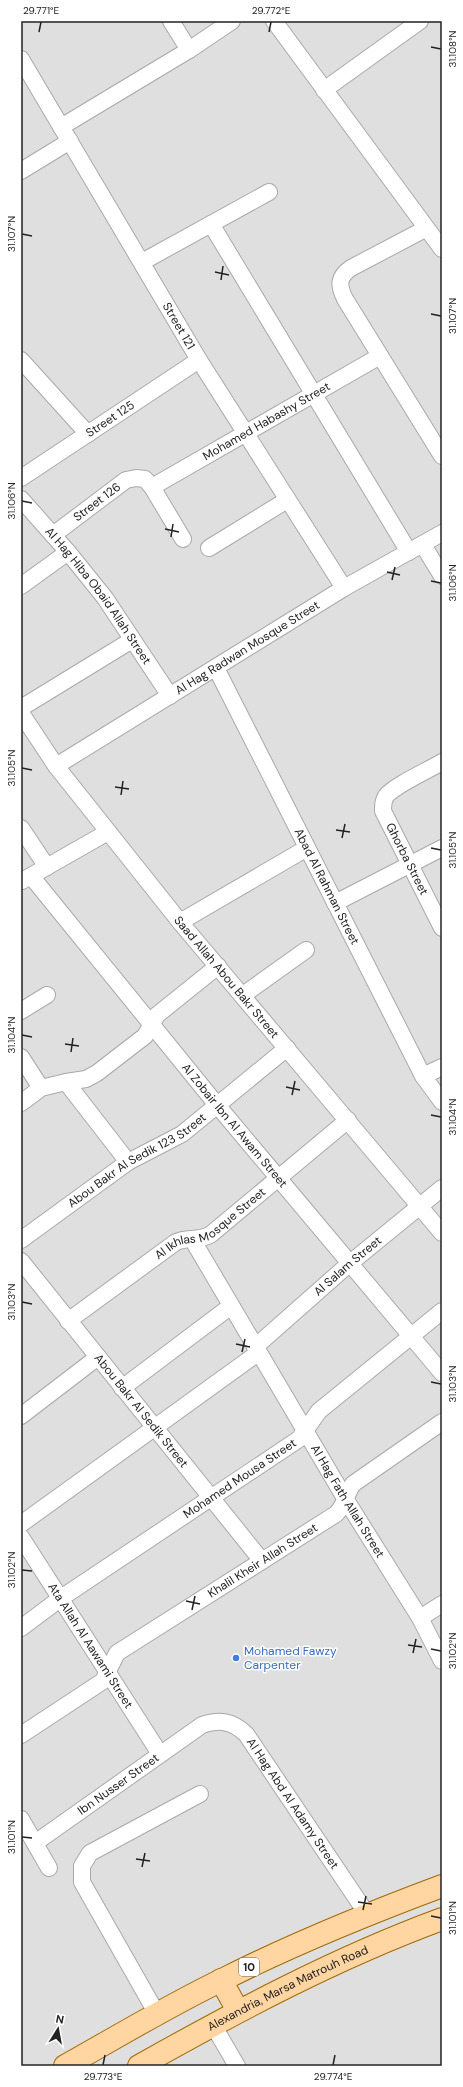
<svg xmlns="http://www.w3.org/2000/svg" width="463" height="2087" font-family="'DM Sans',sans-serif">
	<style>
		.residential { fill: #e0dfdf }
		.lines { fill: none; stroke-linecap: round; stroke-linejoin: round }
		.minor-casing { stroke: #a9a9a9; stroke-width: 18 }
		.primary-casing { stroke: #a06900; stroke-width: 24 }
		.minor { stroke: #fff; stroke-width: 16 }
		.primary { stroke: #ffd5a1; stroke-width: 22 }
		.ticks { fill: none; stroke: #222; stroke-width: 1.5 }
		.shop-dot { fill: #3f7fe0; stroke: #fff; stroke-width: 1.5 }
		.labels { text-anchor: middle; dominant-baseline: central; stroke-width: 3; stroke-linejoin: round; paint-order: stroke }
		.shield { fill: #fff; stroke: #646464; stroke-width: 1 }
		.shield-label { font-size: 11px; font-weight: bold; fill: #222 }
		.street-label { font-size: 12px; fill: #222; stroke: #fff }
		.shop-label { font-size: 12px; fill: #366cbe; stroke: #fff; text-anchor: start }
		.neatline { fill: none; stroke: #222; stroke-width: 1.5 }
		.ticks-label { font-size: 10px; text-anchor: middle; fill: #222 }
	</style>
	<rect width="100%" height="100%" fill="#f2efe8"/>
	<path class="residential" d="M21 21H442V2066H21Z"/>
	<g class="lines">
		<defs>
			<g id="minor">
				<path d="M171 21 189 50"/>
				<path d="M274 21 442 249"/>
				<path id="s1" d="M21 59 199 360 344 588"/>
				<path d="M324 90 420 21"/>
				<path d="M61 127 189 50 232 21"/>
				<path d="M21 171 70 141"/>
				<path d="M211 224 409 552"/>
				<path d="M425 229 351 268C338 277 338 285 345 299L442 456"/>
				<path d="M142 262 269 192"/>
				<path d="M21 360 88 434"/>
				<path id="s2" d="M21 478 199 360"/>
				<path id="s3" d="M152 487 380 356"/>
				<path id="s4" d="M21 499 68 552 105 598 170 696"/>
				<path id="s5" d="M53 535 126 480 136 478 145 479 152 487 183 539"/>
				<path d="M423 545 442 576"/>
				<path d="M209 548 287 500"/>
				<path d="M21 586 68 552"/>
				<path id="s6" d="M216 668 423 1076 442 1102"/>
				<path d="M21 708 132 640"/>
				<path id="s7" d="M21 713 56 766 180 922 442 1233"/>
				<path id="s8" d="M442 762C429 770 395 785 386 796 383 801 383 805 383 811L442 928"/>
				<path id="s9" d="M56 766 344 588 442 533"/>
				<path d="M21 828 47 867"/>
				<path id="s10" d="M31 876 217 1105 442 1373"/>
				<path d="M22 881 108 832"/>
				<path d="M335 903 442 848"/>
				<path d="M180 922 307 848"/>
				<path d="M243 995 306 950"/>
				<path d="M21 1011 47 995"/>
				<path d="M21 1057 41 1088"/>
				<path d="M423 1076 442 1067"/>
				<path d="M66 1082 128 1162"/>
				<path d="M21 1103 41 1088 66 1082 86 1079 97 1073 145 1036 157 1015 218 966"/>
				<path id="s11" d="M192 1239 346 1500 420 1618 442 1661"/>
				<path id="s12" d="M21 1240 128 1162 182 1134 287 1048"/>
				<path id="s13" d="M21 1261 262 1561"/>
				<path id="s14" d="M68 1321 176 1242C187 1237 198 1241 210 1235L348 1120"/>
				<path id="s15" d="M255 1347 349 1264 442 1188"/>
				<path d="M122 1388 231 1306"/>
				<path d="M21 1416 98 1357"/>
				<path d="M21 1524 258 1353"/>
				<path id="s16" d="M21 1537 160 1754"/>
				<path d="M420 1618 442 1604"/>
				<path id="s17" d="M21 1628 61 1598 299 1439 319 1411 442 1311"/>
				<path id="s18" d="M21 1735 103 1681 117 1653 336 1514C345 1506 346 1494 353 1484L442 1422"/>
				<path d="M21 1819 49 1868"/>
				<path id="s19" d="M35 1843 202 1725C220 1719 232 1721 246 1734L367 1914"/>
				<path d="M157 2014 82 1882V1866L90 1853 200 1794"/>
				<path d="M213 2025 237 2066"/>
			</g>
			<g id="primary">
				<path d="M221 1980 238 2011"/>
				<path d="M65 2066C117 2037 168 2006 222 1980 293 1944 367 1914 442 1886"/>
				<path id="s20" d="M139 2066C237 2011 336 1958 442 1919"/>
			</g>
		</defs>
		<use href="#minor" class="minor-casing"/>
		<use href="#primary" class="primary-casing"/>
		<use href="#minor" class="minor"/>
		<use href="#primary" class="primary"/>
	</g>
	<path class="ticks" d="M39 32 41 22M269 32 271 22M431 47 441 49M22 234 32 236M215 272 229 275M221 280 223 266M431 314 441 316M22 501 32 503M165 529 179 532M171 537 173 524M387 572 400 575M392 580 395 567M431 581 441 583M22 768 32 770M115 787 129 789M121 795 123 781M336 830 350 832M342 838 345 824M431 848 441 850M22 1035 32 1037M65 1044 79 1046M71 1052 73 1038M286 1087 300 1090M292 1095 295 1081M431 1115 441 1117M22 1302 32 1304M236 1344 250 1347M242 1352 245 1339M431 1382 441 1384M22 1570 32 1571M186 1601 200 1604M192 1610 195 1596M408 1645 422 1647M431 1649 441 1651M413 1653 416 1639M22 1837 32 1838M136 1859 150 1861M142 1867 145 1853M358 1902 372 1904M363 1910 366 1896M431 1916 441 1918M103 2065 105 2055M333 2065 335 2055"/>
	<circle class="shop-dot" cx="236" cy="1658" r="4"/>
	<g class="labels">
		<rect class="shield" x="239" y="1958" width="20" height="18" rx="3"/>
		<g class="shield-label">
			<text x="249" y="1967">10</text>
		</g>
		<g class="street-label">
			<text stroke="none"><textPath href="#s1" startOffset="310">Street 121</textPath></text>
			<text stroke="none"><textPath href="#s2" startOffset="107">Street 125</textPath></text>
			<text stroke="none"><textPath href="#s3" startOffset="132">Mohamed Habashy Street</textPath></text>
			<text stroke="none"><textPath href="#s5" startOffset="55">Street 126</textPath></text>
			<text stroke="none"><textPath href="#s4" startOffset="124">Al Hag Hiba Obaid Allah Street</textPath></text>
			<text stroke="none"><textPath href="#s9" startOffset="225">Al Hag Radwan Mosque Street</textPath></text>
			<text stroke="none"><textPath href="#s8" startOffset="135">Ghorba Street</textPath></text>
			<text stroke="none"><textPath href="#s6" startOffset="245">Abad Al Rahman Street</textPath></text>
			<text stroke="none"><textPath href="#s7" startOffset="335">Saad Allah Abou Bakr Street</textPath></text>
			<text stroke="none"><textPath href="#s10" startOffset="322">Al Zobair Ibn Al Awam Street</textPath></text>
			<text stroke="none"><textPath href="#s12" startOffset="141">Abou Bakr Al Sedik 123 Street</textPath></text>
			<text stroke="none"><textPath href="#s14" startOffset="174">Al Ikhlas Mosque Street</textPath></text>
			<text stroke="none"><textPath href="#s15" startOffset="123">Al Salam Street</textPath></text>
			<text stroke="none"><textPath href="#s13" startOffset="192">Abou Bakr Al Sedik Street</textPath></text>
			<text stroke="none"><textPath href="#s17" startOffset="265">Mohamed Mousa Street</textPath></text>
			<text stroke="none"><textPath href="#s11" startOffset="305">Al Hag Fath Allah Street</textPath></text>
			<text stroke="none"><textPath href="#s18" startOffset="302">Khalil Kheir Allah Street</textPath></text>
			<text stroke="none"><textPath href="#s16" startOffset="129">Ata Allah Al Aawami Street</textPath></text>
			<text stroke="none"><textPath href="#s19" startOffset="102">Ibn Nusser Street</textPath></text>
			<text stroke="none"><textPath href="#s19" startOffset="336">Al Hag Abd Al Adamy Street</textPath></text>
			<text stroke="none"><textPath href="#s20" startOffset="168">Alexandria, Marsa Matrouh Road</textPath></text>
		</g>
		<g class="shop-label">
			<text x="244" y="1651">Mohamed Fawzy<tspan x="244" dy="14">Carpenter</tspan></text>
		</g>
	</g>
	<rect width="463" height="2087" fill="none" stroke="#ffffff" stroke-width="44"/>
	<g transform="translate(58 2029) rotate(11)" stroke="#ffffff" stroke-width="3" paint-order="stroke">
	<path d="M0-3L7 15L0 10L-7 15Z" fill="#222222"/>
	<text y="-6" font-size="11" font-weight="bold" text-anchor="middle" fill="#222222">N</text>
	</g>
	<rect x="22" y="22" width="419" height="2043" class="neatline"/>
	<g class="ticks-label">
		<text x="41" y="14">29.771°E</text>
		<text x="271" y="14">29.772°E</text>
		<text transform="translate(452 49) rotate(-90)" y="4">31.108°N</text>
		<text transform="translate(11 234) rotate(-90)" y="4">31.107°N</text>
		<text transform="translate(452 316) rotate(-90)" y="4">31.107°N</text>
		<text transform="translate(11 501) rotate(-90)" y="4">31.106°N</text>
		<text transform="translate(452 583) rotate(-90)" y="4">31.106°N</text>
		<text transform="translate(11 768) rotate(-90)" y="4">31.105°N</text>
		<text transform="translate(452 850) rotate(-90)" y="4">31.105°N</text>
		<text transform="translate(11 1035) rotate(-90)" y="4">31.104°N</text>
		<text transform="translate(452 1117) rotate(-90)" y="4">31.104°N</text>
		<text transform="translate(11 1302) rotate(-90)" y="4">31.103°N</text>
		<text transform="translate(452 1384) rotate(-90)" y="4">31.103°N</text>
		<text transform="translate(11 1570) rotate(-90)" y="4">31.102°N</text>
		<text transform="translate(452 1651) rotate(-90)" y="4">31.102°N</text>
		<text transform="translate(11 1837) rotate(-90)" y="4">31.101°N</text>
		<text transform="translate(452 1918) rotate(-90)" y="4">31.101°N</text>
		<text x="103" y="2080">29.773°E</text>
		<text x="333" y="2080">29.774°E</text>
	</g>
</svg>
